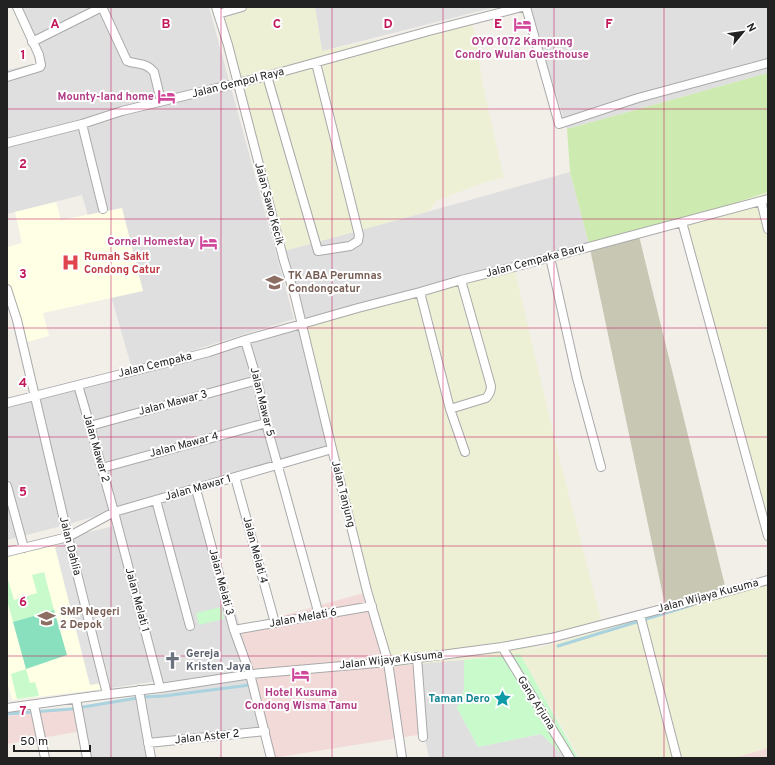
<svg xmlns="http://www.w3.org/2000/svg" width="775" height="765" font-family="Overpass,sans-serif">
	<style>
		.residential { fill: #e0dfdf }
		.commercial { fill: #f2dad9 }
		.education { fill: #ffffe5 }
		.construction { fill: #c7c7b4 }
		.farmland { fill: #eef0d5 }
		.grass { fill: #cdebb0 }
		.park { fill: #c8facc }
		.pitch { fill: #88e0be }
		.parking { fill: #e2e2e2 }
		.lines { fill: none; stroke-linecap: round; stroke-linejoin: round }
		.stream { stroke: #aad3df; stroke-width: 3 }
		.minor-casing { stroke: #a9a9a9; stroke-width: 10 }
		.minor { stroke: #fff; stroke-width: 8 }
		.grid { fill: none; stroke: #c2185b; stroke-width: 1; stroke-opacity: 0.55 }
		.labels { text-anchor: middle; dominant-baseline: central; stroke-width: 4; stroke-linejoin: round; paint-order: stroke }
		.hotel-label { font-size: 11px; font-weight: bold; fill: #b23c85; stroke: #fff }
		.street-label { font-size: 11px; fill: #222; stroke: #fff }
		.health-label { font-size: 11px; font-weight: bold; fill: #be3a42; stroke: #fff; text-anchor: start }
		.education-label { font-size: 11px; font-weight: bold; fill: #785e54; stroke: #fff; text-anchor: start }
		.worship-label { font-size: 11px; font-weight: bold; fill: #5b616d; stroke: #fff; text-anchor: start }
		.culture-label { font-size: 11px; font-weight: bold; fill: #0d838f; stroke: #fff; text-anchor: end }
		.grid-label { font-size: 13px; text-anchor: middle; font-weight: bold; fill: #c2185b; stroke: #fff; stroke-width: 4; stroke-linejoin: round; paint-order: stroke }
	</style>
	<rect width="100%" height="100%" fill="#f2efe9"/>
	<path class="residential" d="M19 7H209L294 319 139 367 208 350 303 321 284 251 430 211 570 172 589 244 304 321 331 449 65 525 7 540V402L132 369 82 195 7 214V70L38 63Z
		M315 7H496L322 51Z
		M529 7H768V73L567 129Z
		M196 489 256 676 267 729 151 744 152 758H87L77 707 163 693 114 512Z
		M114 526 158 681 111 688 73 536Z
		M464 660V690L457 708 478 747 541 734 566 758H429L424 734 418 663Z"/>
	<path class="commercial" d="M367 592 418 663 424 734 273 758 256 676 239 628Z
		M77 707 82 731 7 744V716Z
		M768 740V758H704Z"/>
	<path class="education" d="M56 202 61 220 122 208 143 291 43 313 49 336 23 343 7 279V247L22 243 15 212Z
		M67 540 104 689 12 700 7 681V555Z"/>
	<path class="construction" d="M638 232 727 594 666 610 589 244Z"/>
	<path class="farmland" d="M211 7H315L322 51 472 20 485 95 504 178 486 182 436 201 430 211 284 251Z
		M768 192V539L683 220Z
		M514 267 557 449 601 619 524 652 717 597 768 584V748L734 758H580L520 654 389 667 304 321Z"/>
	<path class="grass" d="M768 73V192L683 220 589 244 570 172 567 129Z"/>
	<path class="park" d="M44 572 54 610 13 622 7 600V581L8 580 14 600 37 593 32 575Z
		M221 607 224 619 199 625 196 613Z
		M520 654 578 758H566L541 734 478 747 457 708 464 690V660Z
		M26 669 30 683 35 682 39 696 17 699 11 674Z"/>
	<path class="pitch" d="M54 610 67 655 26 669 13 622Z"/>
	<path class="parking" d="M67 540 102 683 90 685 55 547Z"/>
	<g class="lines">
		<path class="stream" d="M558 646 692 605
			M7 714 71 709 143 697 164 696 250 685"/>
		<defs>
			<path id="minor" d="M102 7 127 61C138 65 146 62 154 72L161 101
				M216 7 228 45 284 261 295 296 332 449 367 591 388 662 402 758
				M526 7 559 124 638 98 768 63
				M218 14 242 7
				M32 42 102 7
				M267 76 318 251 350 246 358 241 359 235 316 63
				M7 77 40 67 41 65 39 55 17 7
				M82 124 103 209
				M7 143 82 124 122 111 267 76 429 31 522 7
				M761 201 768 229
				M682 222 768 536
				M550 257 577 378 601 467
				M7 289 17 320 68 537 107 694
				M420 292 450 409 465 452
				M245 340 257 380 266 423 319 615
				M78 385 90 426 114 512 160 688
				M7 403 78 385 209 352 245 340 302 324 358 308 420 292 461 280 514 267 768 199
				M450 409 486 398C490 394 491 391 491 386L461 280
				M90 426 257 380
				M102 468 266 423
				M235 477 275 623
				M7 486 24 548
				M196 489 234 630 250 674 271 758
				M156 500 190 626
				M7 552 68 537 114 512 332 449
				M640 615 677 758
				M234 630 372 606
				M502 647 570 758
				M417 657 423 737
				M139 690 151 758
				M76 699 87 758
				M34 705 45 758
				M7 708 94 696 160 688 252 674 388 662 502 647 551 638 715 595 768 580
				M148 743 265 731"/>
		</defs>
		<use href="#minor" class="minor-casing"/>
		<use href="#minor" class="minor"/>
	</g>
	<path class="grid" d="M111 7V758M221 7V758M332 7V758M443 7V758M554 7V758M664 7V758M7 109H768M7 219H768M7 328H768M7 437H768M7 546H768M7 656H768"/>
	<defs>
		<symbol id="hotel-bare" viewBox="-9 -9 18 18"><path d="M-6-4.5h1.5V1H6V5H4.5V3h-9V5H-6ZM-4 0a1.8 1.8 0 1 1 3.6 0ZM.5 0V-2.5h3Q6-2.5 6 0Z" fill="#d1479c" stroke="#fff" stroke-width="2.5" paint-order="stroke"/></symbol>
		<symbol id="hospital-bare" viewBox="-9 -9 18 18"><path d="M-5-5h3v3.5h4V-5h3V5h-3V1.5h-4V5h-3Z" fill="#e0444e" stroke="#fff" stroke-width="2.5" paint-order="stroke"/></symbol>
		<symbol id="school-bare" viewBox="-9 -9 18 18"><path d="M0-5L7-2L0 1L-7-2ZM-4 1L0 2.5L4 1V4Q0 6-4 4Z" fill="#8d6e63" stroke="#fff" stroke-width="2.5" paint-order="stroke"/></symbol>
		<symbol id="church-bare" viewBox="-9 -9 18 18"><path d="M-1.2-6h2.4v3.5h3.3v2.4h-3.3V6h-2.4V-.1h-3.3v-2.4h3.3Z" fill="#6b7280" stroke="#fff" stroke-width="2.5" paint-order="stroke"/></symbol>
		<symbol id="sight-bare" viewBox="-9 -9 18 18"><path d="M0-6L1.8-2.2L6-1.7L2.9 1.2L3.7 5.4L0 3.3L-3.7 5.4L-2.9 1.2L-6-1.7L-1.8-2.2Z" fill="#0f9aa8" stroke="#fff" stroke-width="2.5" paint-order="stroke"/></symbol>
	</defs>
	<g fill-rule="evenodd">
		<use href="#hotel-bare" x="510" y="12" width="25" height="25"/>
		<use href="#hotel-bare" x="154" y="84" width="25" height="25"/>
		<use href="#hotel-bare" x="196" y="230" width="25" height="25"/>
		<use href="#hospital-bare" x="58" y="250" width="25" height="25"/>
		<use href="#school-bare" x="262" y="270" width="25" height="25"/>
		<use href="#school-bare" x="34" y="606" width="25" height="25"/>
		<use href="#church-bare" x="160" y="648" width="25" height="25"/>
		<use href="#hotel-bare" x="288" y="662" width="25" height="25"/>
		<use href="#sight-bare" x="490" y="686" width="25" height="25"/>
	</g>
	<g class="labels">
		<g class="hotel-label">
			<text x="522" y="42">OYO 1072 Kampung<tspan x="522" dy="13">Condro Wulan Guesthouse</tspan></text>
			<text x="154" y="97" text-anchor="end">Mounty-land home</text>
			<text x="195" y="242" text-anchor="end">Cornel Homestay</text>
			<text x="301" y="693">Hotel Kusuma<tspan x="301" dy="13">Condong Wisma Tamu</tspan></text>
		</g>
		<g class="street-label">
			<text transform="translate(238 83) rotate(-14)">Jalan Gempol Raya</text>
			<text transform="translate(269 204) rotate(75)">Jalan Sawo Kecik</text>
			<text transform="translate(535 261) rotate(-15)">Jalan Cempaka Baru</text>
			<text transform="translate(155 365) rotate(-14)">Jalan Cempaka</text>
			<text transform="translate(262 402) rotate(76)">Jalan Mawar 5</text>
			<text transform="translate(173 403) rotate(-15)">Jalan Mawar 3</text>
			<text transform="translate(184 445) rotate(-15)">Jalan Mawar 4</text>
			<text transform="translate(96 448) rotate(74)">Jalan Mawar 2</text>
			<text transform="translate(198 488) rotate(-16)">Jalan Mawar 1</text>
			<text transform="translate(343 494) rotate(76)">Jalan Tanjung</text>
			<text transform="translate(70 546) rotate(76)">Jalan Dahlia</text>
			<text transform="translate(255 550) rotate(75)">Jalan Melati 4</text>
			<text transform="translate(221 582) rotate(75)">Jalan Melati 3</text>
			<text transform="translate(708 596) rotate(-15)">Jalan Wijaya Kusuma</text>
			<text transform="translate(137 600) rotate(75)">Jalan Melati 1</text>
			<text transform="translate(303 618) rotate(-10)">Jalan Melati 6</text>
			<text transform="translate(391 660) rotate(-6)">Jalan Wijaya Kusuma</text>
			<text transform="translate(536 703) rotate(58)">Gang Arjuna</text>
			<text transform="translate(207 737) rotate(-6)">Jalan Aster 2</text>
		</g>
		<g class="health-label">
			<text x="84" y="257">Rumah Sakit<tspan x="84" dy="13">Condong Catur</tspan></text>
		</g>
		<g class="education-label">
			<text x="288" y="276">TK ABA Perumnas<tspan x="288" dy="13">Condongcatur</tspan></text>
			<text x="60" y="612">SMP Negeri<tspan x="60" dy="13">2 Depok</tspan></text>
		</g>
		<g class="worship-label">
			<text x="186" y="654">Gereja<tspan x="186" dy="13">Kristen Jaya</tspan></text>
		</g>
		<g class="culture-label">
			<text x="490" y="699">Taman Dero</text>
		</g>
	</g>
	<g class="grid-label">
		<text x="55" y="28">A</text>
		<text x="166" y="28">B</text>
		<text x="277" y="28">C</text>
		<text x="388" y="28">D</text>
		<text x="498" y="28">E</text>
		<text x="609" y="28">F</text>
		<text x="23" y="59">1</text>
		<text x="23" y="168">2</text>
		<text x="23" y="278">3</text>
		<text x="23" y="387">4</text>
		<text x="23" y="496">5</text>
		<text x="23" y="606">6</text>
		<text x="23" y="715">7</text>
	</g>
	<rect width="775" height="765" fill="none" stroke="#222222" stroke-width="16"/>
	<g transform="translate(743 32) rotate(61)" stroke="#ffffff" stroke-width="3" paint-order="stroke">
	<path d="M0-3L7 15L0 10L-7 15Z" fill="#222222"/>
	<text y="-6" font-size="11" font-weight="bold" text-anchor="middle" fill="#222222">N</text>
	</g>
	<path d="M14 745v6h76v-6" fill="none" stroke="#222222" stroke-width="2"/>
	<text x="20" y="745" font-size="12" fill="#222222" stroke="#ffffff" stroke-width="3" paint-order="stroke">50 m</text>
</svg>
